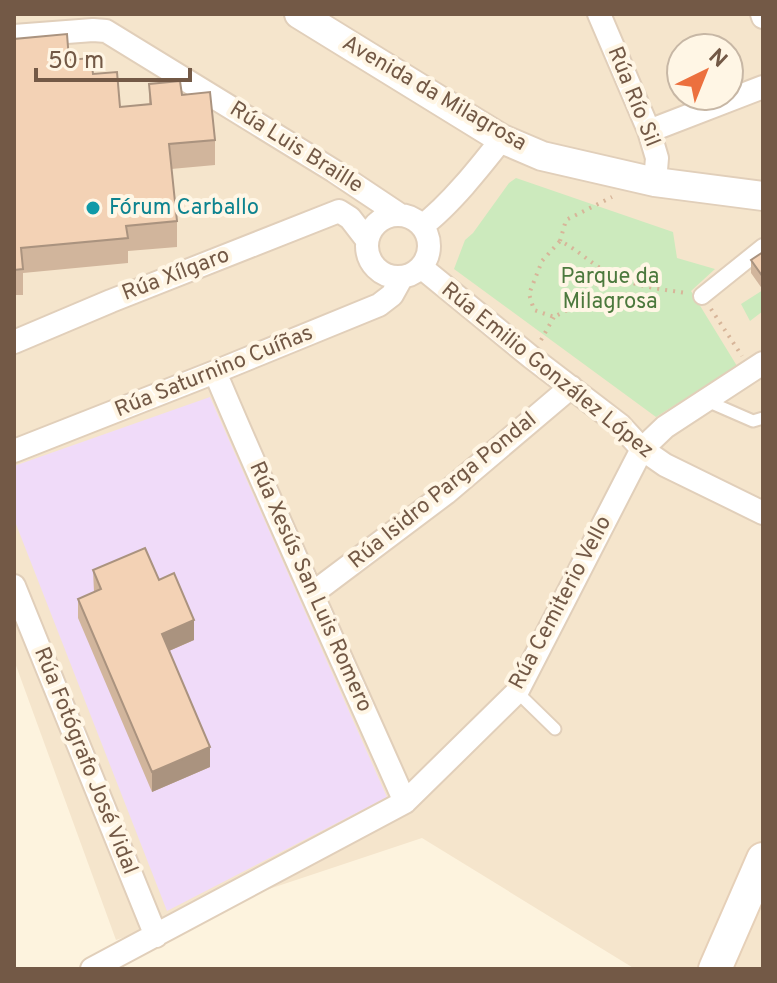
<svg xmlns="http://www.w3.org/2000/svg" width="777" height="983" font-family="Overpass,sans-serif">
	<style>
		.residential { fill: #f5e5cc; fill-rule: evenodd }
		.education { fill: #f0dbf9 }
		.green { fill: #cceabd }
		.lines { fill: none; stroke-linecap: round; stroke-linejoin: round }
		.service-casing { stroke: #e1cfba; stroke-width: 15 }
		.pedestrian-casing { stroke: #e1cfba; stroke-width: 20 }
		.minor-casing { stroke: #e1cfba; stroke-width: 26 }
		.tertiary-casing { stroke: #e1cfba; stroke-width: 32 }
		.secondary-casing { stroke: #e6d0b8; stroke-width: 36 }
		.path { stroke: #d7b599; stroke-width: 4; stroke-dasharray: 2 6; stroke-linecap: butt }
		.service { stroke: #fff; stroke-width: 11 }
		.pedestrian { stroke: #fff; stroke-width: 16 }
		.minor { stroke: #fff; stroke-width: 22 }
		.tertiary { stroke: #fff; stroke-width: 28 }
		.secondary { stroke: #fff; stroke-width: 32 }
		.wall { fill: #d1b59c }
		.shaded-wall { fill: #aa937f }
		.building { fill: #f3d2b5; stroke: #aa937f; stroke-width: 2 }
		.culture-dot { fill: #0f9aa8; stroke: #fff6e5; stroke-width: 3 }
		.labels { text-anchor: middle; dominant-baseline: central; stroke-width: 8; stroke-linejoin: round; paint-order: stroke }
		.street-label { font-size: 22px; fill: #735946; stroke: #fff6e5 }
		.culture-label { font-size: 22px; fill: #0d838f; stroke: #fff6e5; text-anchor: start }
		.park-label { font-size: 22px; fill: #4c793d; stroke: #fff6e5 }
	</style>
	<rect width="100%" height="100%" fill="#fdf3de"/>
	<path class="residential" d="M14 14H763V969H635L422 838 116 940 14 660ZM681 48H729V96H681Z"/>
	<path class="education" d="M210 397 387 797 167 911 14 519V466Z"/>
	<path class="green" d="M516 178 673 232 677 258 715 269 691 291 737 366 656 417 454 269 465 240 473 233 509 183Z
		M763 290V311L750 321 741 304Z"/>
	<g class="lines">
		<defs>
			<path id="service" d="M707 401 753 421 763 418
				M517 692 555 729"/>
			<path id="pedestrian" d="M702 296 763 247"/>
			<path id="minor" d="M599 14 649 131 657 158 655 182
				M762 14 763 17
				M14 36 93 30 106 31 334 171 400 215
				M649 131 763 87
				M367 246a31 31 0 1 1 62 0a31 31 0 1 1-62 0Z
				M422 226C450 205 480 167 502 139
				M421 267 531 357 620 425 642 449 665 465 763 513
				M14 342 111 301 339 211 350 218 367 240
				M215 372C276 517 342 659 405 802
				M14 451 215 372 379 305 392 295 402 277
				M14 586 156 936
				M313 593 446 493 571 387
				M92 969 405 802 517 692 642 449 665 427 763 363"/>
			<path id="tertiary" d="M299 14 502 139 542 156 655 182 763 196"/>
			<path id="secondary" d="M715 969 763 859"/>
		</defs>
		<use href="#service" class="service-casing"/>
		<use href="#pedestrian" class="pedestrian-casing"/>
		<use href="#minor" class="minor-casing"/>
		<use href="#tertiary" class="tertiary-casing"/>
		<use href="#secondary" class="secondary-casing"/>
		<path class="path" d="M560 241 566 220 612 197
			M608 273 571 308 554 317 534 310 529 294 542 261 560 241C577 249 590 263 607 272 630 286 660 289 686 293
			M711 309 742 356
			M541 340 554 317"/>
		<use href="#service" class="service"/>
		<use href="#pedestrian" class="pedestrian"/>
		<use href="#minor" class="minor"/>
		<use href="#tertiary" class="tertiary"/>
		<use href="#secondary" class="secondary"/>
	</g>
	<path class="wall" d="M14 39 69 60 93 74 120 107 149 104V84L182 95 215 140V165L171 169 177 221V247L128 251V263L23 273V295H14Z
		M763 252V290L751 273V260Z
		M93 570 159 580 194 640 169 651 210 767 152 792 78 618V599L94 592Z"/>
	<path class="shaded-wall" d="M194 620V640L162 654V634Z
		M210 747V767L152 792V772Z"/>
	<path class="building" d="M67 34 69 60 91 58 93 74 117 72 120 107 151 104 149 84 180 81 182 95 210 92 215 140 169 144 177 221 126 226 128 238 21 248 23 269 14 270V39Z
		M763 252V277L751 260Z
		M145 548 159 580 174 573 194 620 162 634 210 747 152 772 78 599 101 589 93 570Z"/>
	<circle class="culture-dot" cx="93" cy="208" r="8"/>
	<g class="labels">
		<g class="street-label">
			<text transform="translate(434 94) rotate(30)">Avenida da Milagrosa</text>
			<text transform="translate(633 97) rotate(68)">Rúa Río Sil</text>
			<text transform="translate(296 148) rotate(32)">Rúa Luis Braille</text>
			<text transform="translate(176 275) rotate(-21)">Rúa Xílgaro</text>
			<text transform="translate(547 371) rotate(39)">Rúa Emilio González López</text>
			<text transform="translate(214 372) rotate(-22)">Rúa Saturnino Cuíñas</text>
			<text transform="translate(443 491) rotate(-39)">Rúa Isidro Parga Pondal</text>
			<text transform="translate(310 587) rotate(66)">Rúa Xesús San Luis Romero</text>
			<text transform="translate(561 603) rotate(-62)">Rúa Cemiterio Vello</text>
			<text transform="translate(85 761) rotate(68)">Rúa Fotógrafo José Vidal</text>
		</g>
		<g class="culture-label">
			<text x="109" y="208">Fórum Carballo</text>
		</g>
		<g class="park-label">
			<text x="610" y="277">Parque da<tspan x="610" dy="25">Milagrosa</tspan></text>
		</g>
	</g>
	<rect width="777" height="983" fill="none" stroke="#735946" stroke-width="32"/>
	<g transform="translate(705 72) rotate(43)"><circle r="38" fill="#fff6e5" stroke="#c7b7a5" stroke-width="2"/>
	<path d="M0-6L14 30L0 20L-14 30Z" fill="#ec703e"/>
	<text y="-12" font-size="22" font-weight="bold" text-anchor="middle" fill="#735946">N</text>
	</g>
	<path d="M36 68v12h154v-12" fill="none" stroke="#735946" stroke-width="4"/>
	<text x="48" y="68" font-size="24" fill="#735946" stroke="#fff6e5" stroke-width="6" paint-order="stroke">50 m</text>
</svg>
